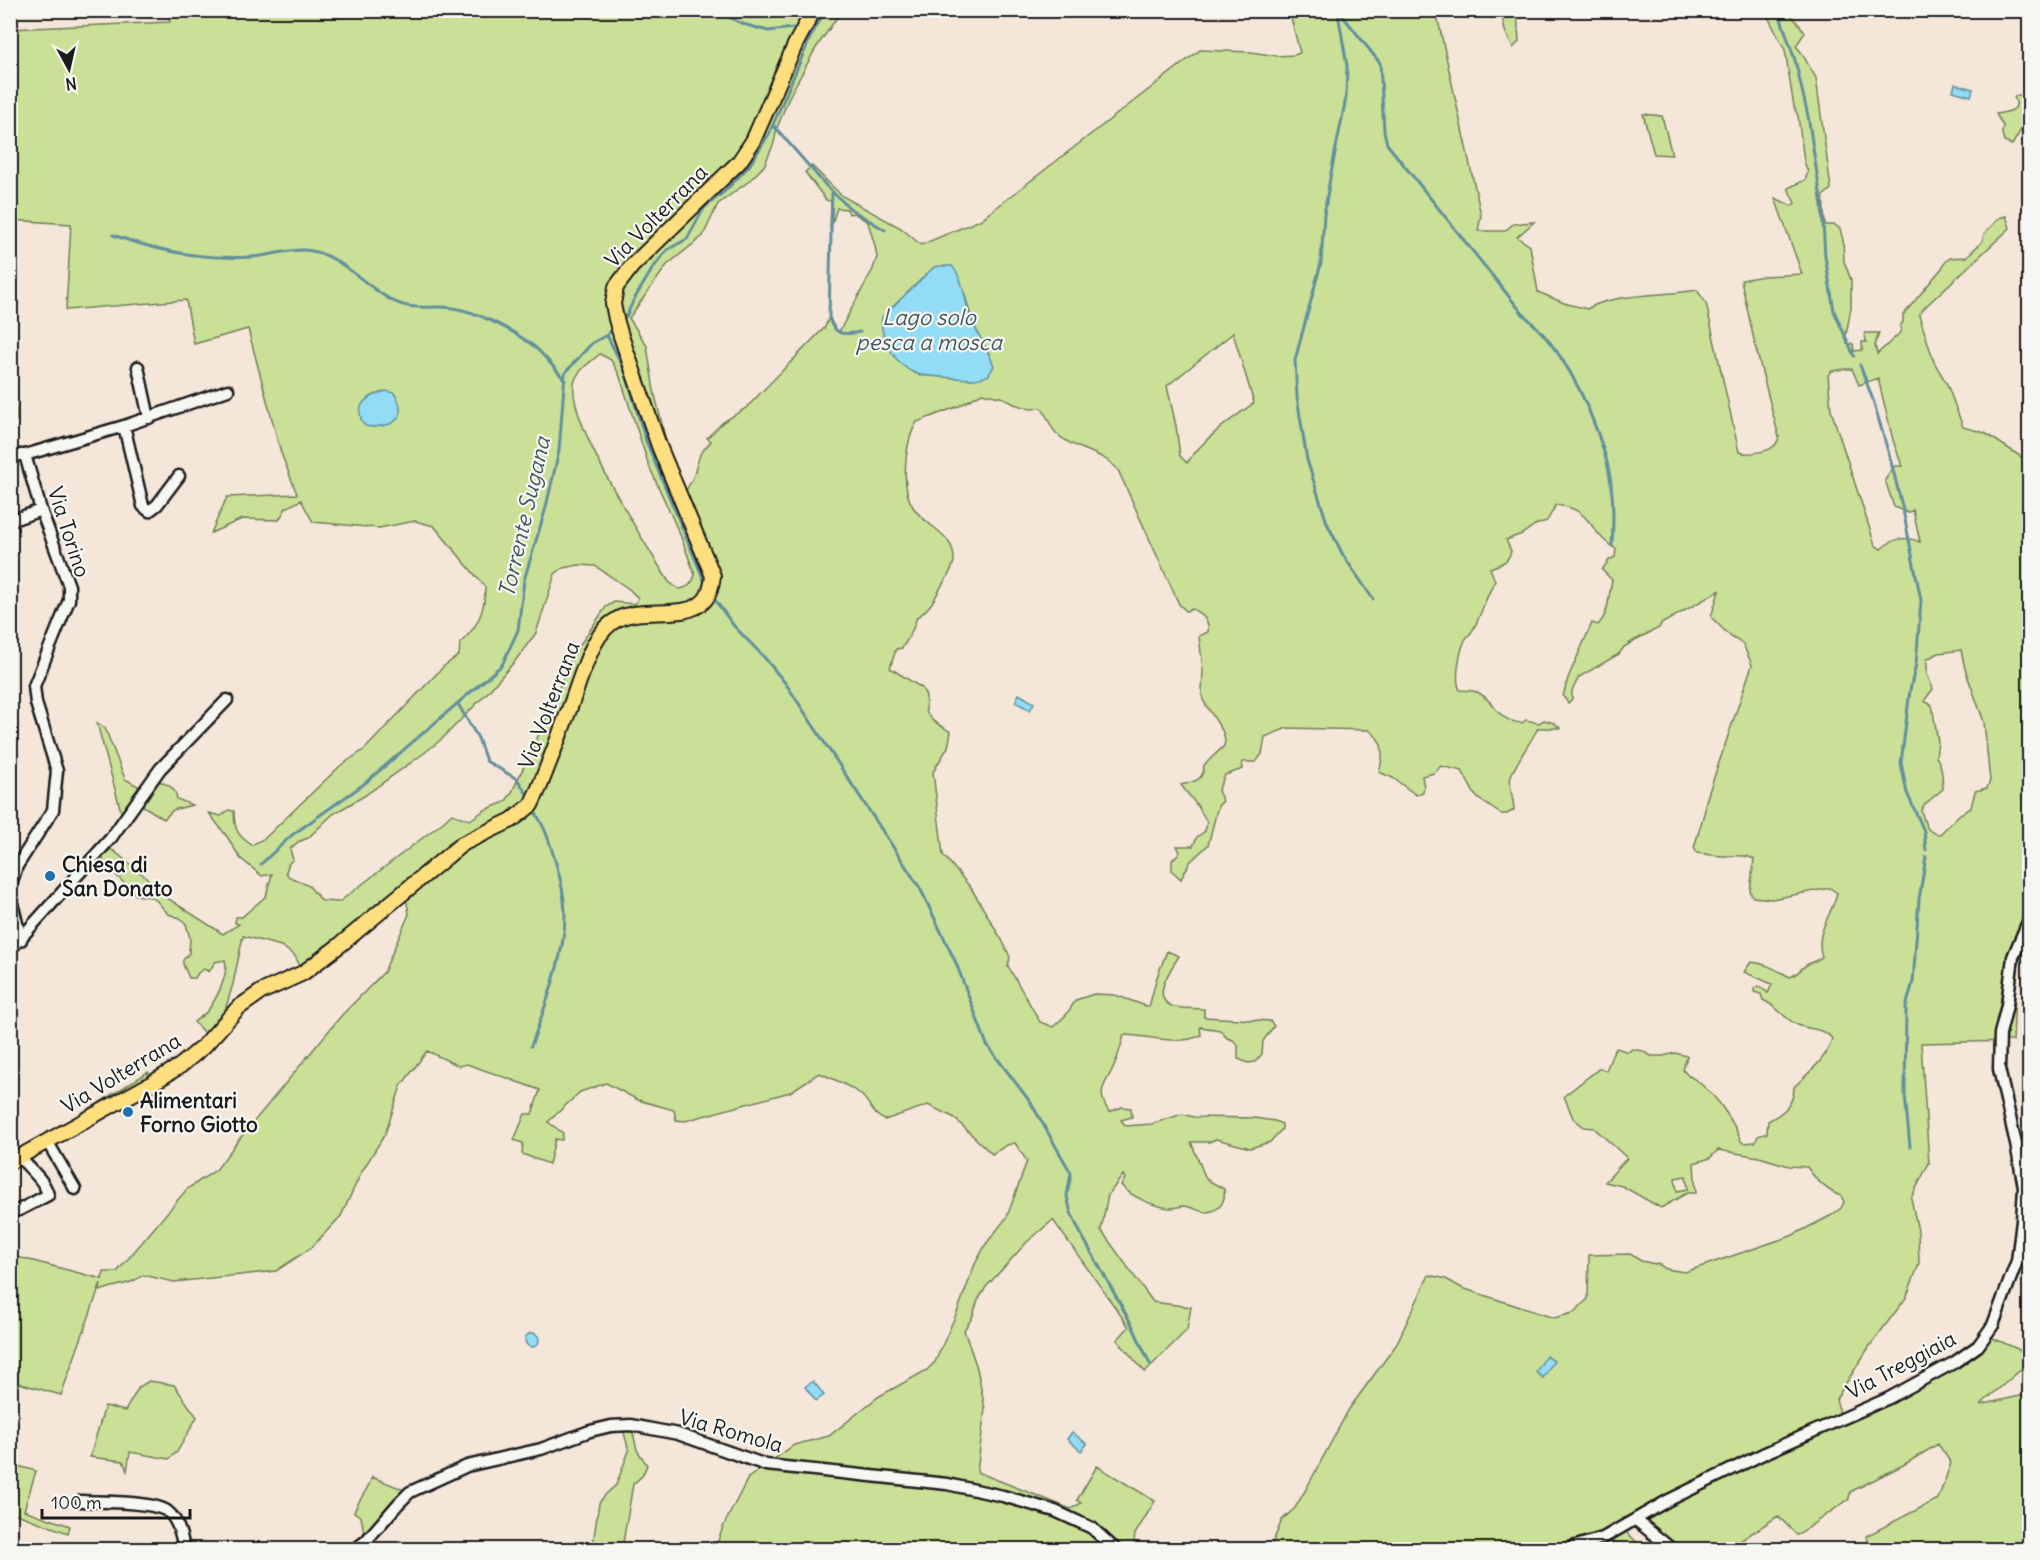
<svg xmlns="http://www.w3.org/2000/svg" width="2040" height="1560" font-family="Delius,sans-serif">
	<style>
		.green { fill: #c9e096; stroke: #727e59; stroke-width: 1.5; fill-rule: evenodd }
		.water { fill: #93dcf5; stroke: #638f9e; stroke-width: 1.5 }
		.lines { fill: none; stroke-linecap: round; stroke-linejoin: round }
		.stream { stroke: #638f9e; stroke-width: 3 }
		.minor-casing { stroke: #1c1c1c; stroke-width: 15 }
		.major-casing { stroke: #1c1c1c; stroke-width: 18 }
		.minor { stroke: #f6f6f2; stroke-width: 10 }
		.major { stroke: #fddf80; stroke-width: 14 }
		.poi-dot { fill: #1f6fb2; stroke: #f6f6f2; stroke-width: 2 }
		.labels { text-anchor: middle; dominant-baseline: central; stroke-width: 4.5; stroke-linejoin: round; paint-order: stroke }
		.street-label { font-size: 21px; fill: #1c1c1c; stroke: #f6f6f2 }
		.poi-label { font-size: 21px; font-weight: bold; fill: #1c1c1c; stroke: #f6f6f2; text-anchor: start }
		.water-label { font-size: 22px; font-style: italic; fill: #40565d; stroke: #f6f6f2 }
	</style>
	<rect width="100%" height="100%" fill="#f4e6d9"/>
	<filter id="ink" filterUnits="userSpaceOnUse"><feTurbulence type="fractalNoise" baseFrequency=".0167" numOctaves="2"/><feDisplacementMap in="SourceGraphic" scale="12" xChannelSelector="R" yChannelSelector="G"/><feConvolveMatrix kernelMatrix="1 2 1 2 8 2 1 2 1" color-interpolation-filters="sRGB"/></filter>
	<g filter="url(#ink)">
		<path class="green" d="M168 10 844 11 840 13 816 48 790 95 777 128 774 143 764 166 748 182 718 204 703 236 667 265 629 318 647 346 654 391 673 470 685 492 693 478 700 454 711 441 707 438 723 422 746 408 825 327 829 317 831 325 838 332 840 330 873 269 877 257 875 246 868 222 854 213 849 214 847 209 837 208 830 230 831 201 826 200 805 172 812 166 842 196 901 228 921 245 980 220 1200 50 1251 52 1277 56 1294 55 1300 53 1289 10 1436 11 1481 215 1478 231H1505L1513 224 1534 222 1517 237 1530 246 1538 292 1564 303 1587 309C1613 293 1666 296 1697 290L1706 303 1739 452C1747 455 1768 452 1774 446 1777 444 1778 440 1779 437L1756 349 1741 280 1764 276 1802 274 1775 198 1792 206 1795 203 1788 188 1805 180 1808 172 1804 161 1798 116 1794 107 1785 50 1765 11H1788L1805 32 1796 46 1801 52 1816 78 1831 189 1823 196 1825 225H1835L1840 229 1843 240 1844 261 1851 280V308L1846 335 1847 344H1853L1854 351 1862 350V342H1866L1865 333H1879L1875 345 1877 354 1901 332 1900 326 1903 322V315L1942 268C1949 253 1953 259 1966 257L1982 242 1984 234 1999 218 2006 216 2010 228 1926 306 1919 315 1934 362 1947 384 1963 427 1985 433 2029 462V937C2012 967 2015 1007 2013 1041L1921 1043 1929 1163 1911 1198 1918 1231 1919 1264 1906 1298 1869 1347 1836 1399 1841 1418 1955 1362 1986 1335 2029 1354V1359L2025 1366 1980 1405 2029 1394V1549H1872L1866 1536 1938 1499 1951 1463 1938 1444 1905 1464 1850 1492 1849 1499 1797 1535 1778 1516 1728 1549H1678L1636 1520 1622 1528 1644 1549H1270L1282 1520 1295 1508 1305 1491 1349 1409 1396 1345 1429 1275 1446 1279 1462 1288 1554 1318 1573 1313 1588 1299 1589 1255 1630 1254 1641 1261 1660 1265 1666 1269 1685 1272 1791 1236 1830 1216 1841 1208 1844 1202 1841 1196C1826 1191 1816 1180 1807 1167L1789 1166 1759 1157 1718 1150 1710 1158 1694 1163 1696 1193H1687L1661 1208 1622 1186 1605 1182 1627 1158 1594 1128 1584 1127 1573 1118 1564 1096 1600 1068 1606 1071 1614 1050 1617 1048 1628 1052 1632 1049 1643 1051 1651 1056H1663L1675 1053 1687 1056 1683 1070C1688 1077 1696 1079 1702 1085 1718 1098 1734 1122 1741 1141L1743 1143 1755 1142 1758 1136 1767 1133 1768 1121C1783 1113 1794 1105 1794 1087 1809 1072 1825 1061 1832 1039 1825 1028 1809 1030 1798 1025 1784 1019 1777 1006 1763 1000L1761 994 1754 992V988L1759 986 1768 993 1772 984 1744 972 1751 962C1767 963 1776 970 1790 977 1798 974 1801 968 1808 964 1813 961 1817 961 1822 957 1814 933 1832 915 1837 893L1830 888 1772 899 1753 897 1750 892 1754 859C1743 854 1734 856 1723 856 1714 856 1705 854 1697 853L1694 848 1705 810 1706 801 1752 665 1743 644 1731 637 1711 617 1719 591 1661 624 1659 628 1635 640 1624 647 1619 654 1579 677 1572 691V699L1568 703 1563 696 1568 678 1592 623 1598 625C1610 612 1608 596 1612 580L1602 570 1609 560 1615 557 1616 549C1588 533 1593 508 1556 505L1547 521 1535 525 1522 534 1506 540 1511 551C1508 563 1501 564 1490 568L1495 581C1486 596 1482 613 1474 628 1472 633 1467 636 1465 640 1460 651 1454 679 1460 690 1467 691 1473 690 1479 693 1498 704 1496 721 1522 723L1526 720 1539 723 1544 720 1554 723 1560 728H1538C1532 740 1515 764 1511 776 1508 786 1514 799 1514 810L1507 814H1501L1480 800 1475 795 1462 771 1441 766 1434 773 1422 776 1424 787 1423 792 1416 795 1393 778 1379 772C1384 754 1385 742 1369 730L1287 728 1265 737 1262 754 1256 762H1242L1243 769 1225 775 1218 791 1223 801 1218 806 1208 845 1190 862 1181 879 1172 871V860L1180 852 1177 846H1193L1197 837 1205 831 1207 822 1199 808 1181 785C1195 781 1203 782 1204 765L1224 746 1225 741 1223 732 1203 700 1202 692 1203 670 1199 636 1208 632C1210 620 1202 615 1193 609L1186 611 1179 604 1118 470C1102 450 1074 451 1056 433 1049 426 1048 415 1041 408L1031 409 1014 404 1004 398 982 393 959 406 917 422C905 441 900 487 913 507 925 527 954 532 954 560 954 569 944 581 940 589 933 601 929 610 917 617 914 628 909 638 902 648L896 649 890 668 922 688 926 696V712L933 721 951 732 948 747 933 772 943 855 971 888 1002 940 1010 957 1008 966 1040 1022 1053 1027 1066 1015 1076 1000 1094 994 1115 995 1149 1007 1157 977 1167 951 1179 956C1171 969 1148 1000 1175 1007 1184 1009 1195 1008 1204 1009V1017L1270 1021 1274 1026 1263 1041 1262 1054 1255 1062 1248 1063 1238 1059V1045L1233 1040 1227 1038 1220 1030 1200 1027 1201 1035C1179 1047 1148 1035 1124 1035 1121 1045 1119 1055 1115 1063 1107 1085 1094 1088 1109 1112L1122 1107 1131 1108 1132 1117 1121 1120 1126 1126 1152 1124 1182 1114 1194 1117 1254 1118 1275 1121 1282 1124V1129L1270 1142 1250 1148 1216 1139 1209 1142H1191L1206 1179 1224 1189C1226 1201 1220 1211 1207 1212 1200 1212 1192 1207 1185 1206 1180 1206 1176 1208 1171 1208 1155 1207 1131 1197 1121 1185L1125 1179 1123 1175 1108 1195 1101 1230 1153 1302 1191 1307 1187 1330 1145 1372 1117 1340 1129 1327 1053 1220 1027 1242 986 1287 978 1300 972 1318 964 1330 977 1368 985 1409 977 1472 1071 1509 1081 1503 1077 1500 1097 1466 1155 1501 1135 1534 1133 1549H715L723 1527 748 1478 794 1445 829 1436 878 1397 927 1370 935 1362 958 1310 975 1264 986 1244 1007 1217 1027 1161 1015 1143 1007 1145 992 1154 953 1117 928 1105 885 1120C871 1115 870 1101 859 1093 847 1085 832 1078 819 1073L790 1092 685 1121 676 1120 674 1110 638 1100 606 1083 580 1092 548 1122 563 1133 562 1140 555 1139 549 1164 522 1154 523 1143 514 1140 525 1114H532L540 1090 467 1064 459 1066 427 1051 401 1086 385 1134 361 1173 341 1216 311 1248 276 1271 174 1282 143 1275C132 1285 114 1285 100 1291L101 1283 61 1395 11 1381V1257L22 1258 102 1279 104 1272H117L187 1189 216 1170 237 1142 341 1016 384 972 409 914 405 892 303 973 295 956 281 946 243 936 233 984 223 1017 207 1036 194 1022C198 1018 206 1014 209 1009 217 997 229 975 225 960L215 962 209 972 204 969 198 973 195 978H189L183 964V960L189 953 190 938 186 924 180 918 168 914 157 901 151 897 136 895 116 875 104 867 102 848 114 851 147 878 164 896 223 934C228 930 234 928 239 924L235 923 236 917H242L266 896 272 874 262 876 240 858 228 838 209 813 221 816 229 810 234 811C234 828 237 836 252 845L265 838 340 766 365 749 444 666 459 655 460 643C478 627 485 611 485 587L434 526 415 521 379 528 313 522 301 500 286 508 279 520 242 519 211 533 227 497 297 494 281 453 248 329 194 344 186 300 66 310 71 224 11 220 10 29 170 22ZM965 295C970 316 977 336 990 355L974 379 919 375ZM1233 333 1254 403C1229 421 1204 438 1187 463L1180 456 1176 426 1167 386ZM600 354 611 360 619 374 649 466 681 537 695 575C692 584 688 588 679 589L669 582C648 548 562 415 575 380 579 369 592 361 600 354ZM1846 369H1852L1859 385 1878 378 1893 440 1902 466H1895L1885 480 1894 507 1908 513 1913 510 1920 542C1906 535 1892 539 1881 549L1875 545 1831 410 1828 375 1832 371ZM579 565 595 566 629 589 638 598 635 604 614 602 606 607 572 656 547 717 511 794 505 802 485 810 470 820 452 814 442 823 339 902 322 901 309 886 288 876 286 872 289 863 293 860 290 849 298 842 308 838 333 814 364 796 423 754 443 738 487 693 515 661 536 633 555 574 563 568ZM1961 650 1965 669 1984 722 1990 781 1987 788 1975 791 1971 808 1960 814 1940 834C1925 833 1925 823 1921 810L1924 805 1943 789C1942 779 1943 765 1936 757L1938 742 1932 705 1924 701 1933 689 1927 674V659L1939 653ZM1686 1176 1688 1189 1677 1191 1675 1178Z
			M1501 11H1517L1519 42 1513 48 1505 31Z
			M2018 95H2029V138L2026 130 2022 128 2012 145 2004 142 2002 133 2003 126 1996 114C2007 112 2022 111 2014 97Z
			M1643 114 1662 116 1672 155 1654 154Z
			M11 357 17 420 11 421H10Z
			M97 723 105 728 125 779 145 790 153 779C164 783 176 786 177 799L192 805 173 810 164 819 137 802 122 815Z
			M148 1072 154 1082 104 1110 100 1102Z
			M149 1381 174 1385 197 1417 177 1452 169 1459 130 1452 127 1471 123 1461 90 1457 105 1406 125 1411 139 1387Z
			M631 1425 637 1450 647 1465 642 1476 633 1484 622 1549 592 1550 599 1503 606 1494 616 1485 629 1451 622 1426Z
			M11 1464 36 1471 24 1510 70 1526 68 1533 11 1512Z
			M372 1477 410 1492 366 1541 361 1517 354 1512C359 1499 368 1490 372 1477Z"/>
		<path class="water" d="M1955 84 1973 89 1971 96 1953 91Z
			M941 266H952C965 281 964 301 971 319 978 335 988 350 994 366L988 376C983 377 978 379 974 379 967 379 922 376 917 374 897 367 879 339 882 317L934 267Z
			M386 391 394 393C405 409 402 424 380 426 376 427 370 427 366 426 362 424 362 422 361 418 356 401 372 395 386 391Z
			M1019 694 1034 703 1030 710 1015 702Z
			M525 1340a7 7 0 1 1 14 0a7 7 0 1 1-14 0Z
			M1546 1356 1554 1361 1543 1378 1536 1372Z
			M813 1381 824 1395 816 1401 805 1387Z
			M1072 1432 1087 1444 1081 1451 1067 1439Z"/>
		<g class="lines">
			<path class="stream" d="M714 10 743 24 768 31 794 28
				M1338 10 1380 63 1384 131 1387 144 1523 314C1565 350 1589 403 1605 455 1614 484 1614 516 1612 546
				M1778 10 1795 60 1808 116 1822 206 1825 256 1834 311 1854 356
				M1338 13 1347 66 1346 98 1330 178 1324 215 1321 263 1295 360 1297 397 1307 460 1327 523 1343 555 1373 599
				M773 125 829 189 852 210 885 230
				M832 191 829 317C835 336 843 335 860 332
				M113 235C157 251 204 260 251 257 269 256 288 249 305 250 340 252 365 288 395 302 414 311 433 305 453 308 476 311 512 330 531 344 543 353 554 368 565 380
				M622 320 627 315 633 301 653 268 667 250 687 239 704 208 727 189 749 166 769 134 811 36 823 15 828 10
				M607 335 625 371 646 441 706 585
				M1860 365 1873 400 1890 458 1903 510 1921 600 1916 664 1910 690 1901 763 1907 793 1924 831 1926 850
				M712 596 734 626 764 657 786 684 920 888 956 963 987 1045 1031 1103 1071 1173 1067 1196 1071 1213 1081 1234 1132 1325 1150 1364
				M458 704 478 738 486 761 517 779 527 794
				M261 864 292 835 364 784 502 665 518 630 524 580 545 511 559 451 565 373 592 343 607 335 615 327
				M531 1046C544 1010 565 955 565 916 565 895 560 876 554 857 548 837 545 828 534 810
				M1910 1147 1905 1095 1906 1007 1913 982 1919 899 1926 857"/>
			<defs>
				<path id="minor" d="M138 367 149 418
					M124 426 143 506 149 511 157 505 179 476
					M10 455H25L124 426 228 390
					M10 521 41 510
					M10 888 17 866 53 810 57 771 36 703 34 686 69 600V586L41 510 25 455
					M10 894 21 940
					M10 950 111 838 160 769 227 700
					M47 1141 75 1189
					M10 1212 19 1210 48 1195C45 1180 29 1169 20 1157
					M81 1501C99 1502 153 1501 167 1511 178 1519 182 1537 184 1550
					M1636 1520 1673 1550
					M354 1550 366 1541 399 1503 410 1492 467 1466 541 1449 590 1431 611 1426 631 1425 678 1434 766 1465 947 1484 1003 1496 1055 1511 1092 1528 1116 1550
					M1563 1550 1603 1538 1667 1501 1765 1453 1889 1398 1955 1362 1978 1346 1993 1325 2017 1261 2022 1221 2024 1187 2016 1144 1999 1069 2000 1034 2007 1005 2013 957 2030 917"/>
				<path id="major" d="M10 1162 154 1082 180 1066 204 1046 238 1008 261 992 303 973 340 945 462 844 512 820 531 805 539 788C550 761 560 734 570 707 578 686 584 663 595 643 600 634 607 625 616 620 641 605 684 621 704 601 710 595 712 584 713 576L659 446 621 336 616 319 613 304 616 287 632 266 739 162 753 141 795 45 811 15 816 10"/>
			</defs>
			<use href="#minor" class="minor-casing"/>
			<use href="#major" class="major-casing"/>
			<use href="#minor" class="minor"/>
			<use href="#major" class="major"/>
		</g>
	</g>
	<g class="poi-dot">
		<circle cx="50" cy="876" r="6"/>
		<circle cx="128" cy="1112" r="6"/>
	</g>
	<g class="labels">
		<g class="street-label">
			<text transform="translate(656 216) rotate(-45)">Via Volterrana</text>
			<text transform="translate(69 532) rotate(72)">Via Torino</text>
			<text transform="translate(549 705) rotate(-69)">Via Volterrana</text>
			<text transform="translate(121 1073) rotate(-31)">Via Volterrana</text>
			<text transform="translate(1901 1365) rotate(-28)">Via Treggiaia</text>
			<text transform="translate(731 1431) rotate(16)">Via Romola</text>
		</g>
		<g class="poi-label">
			<text x="62" y="864">Chiesa di<tspan x="62" dy="24">San Donato</tspan></text>
			<text x="140" y="1100">Alimentari<tspan x="140" dy="24">Forno Giotto</tspan></text>
		</g>
		<g class="water-label">
			<text x="929" y="317">Lago solo<tspan x="929" dy="25">pesca a mosca</tspan></text>
			<text transform="translate(524 517) rotate(-77)">Torrente Sugana</text>
		</g>
	</g>
	<rect width="2040" height="1560" fill="none" stroke="#f6f6f2" stroke-width="36"/>
	<rect x="18" y="18" width="2004" height="1524" fill="none" stroke="#1c1c1c" stroke-width="2" filter="url(#ink)"/>
	<g transform="translate(69 69) rotate(172)" stroke="#f6f6f2" stroke-width="4.5" paint-order="stroke">
	<path d="M0-4.5L10 22L0 15L-10 22Z" fill="#1c1c1c"/>
	<text y="-9" font-size="16" font-weight="bold" text-anchor="middle" fill="#1c1c1c">N</text>
	</g>
	<path d="M42 1509v9h148v-9" fill="none" stroke="#1c1c1c" stroke-width="3"/>
	<text x="51" y="1509" font-size="18" fill="#1c1c1c" stroke="#f6f6f2" stroke-width="4.5" paint-order="stroke">100 m</text>
</svg>
